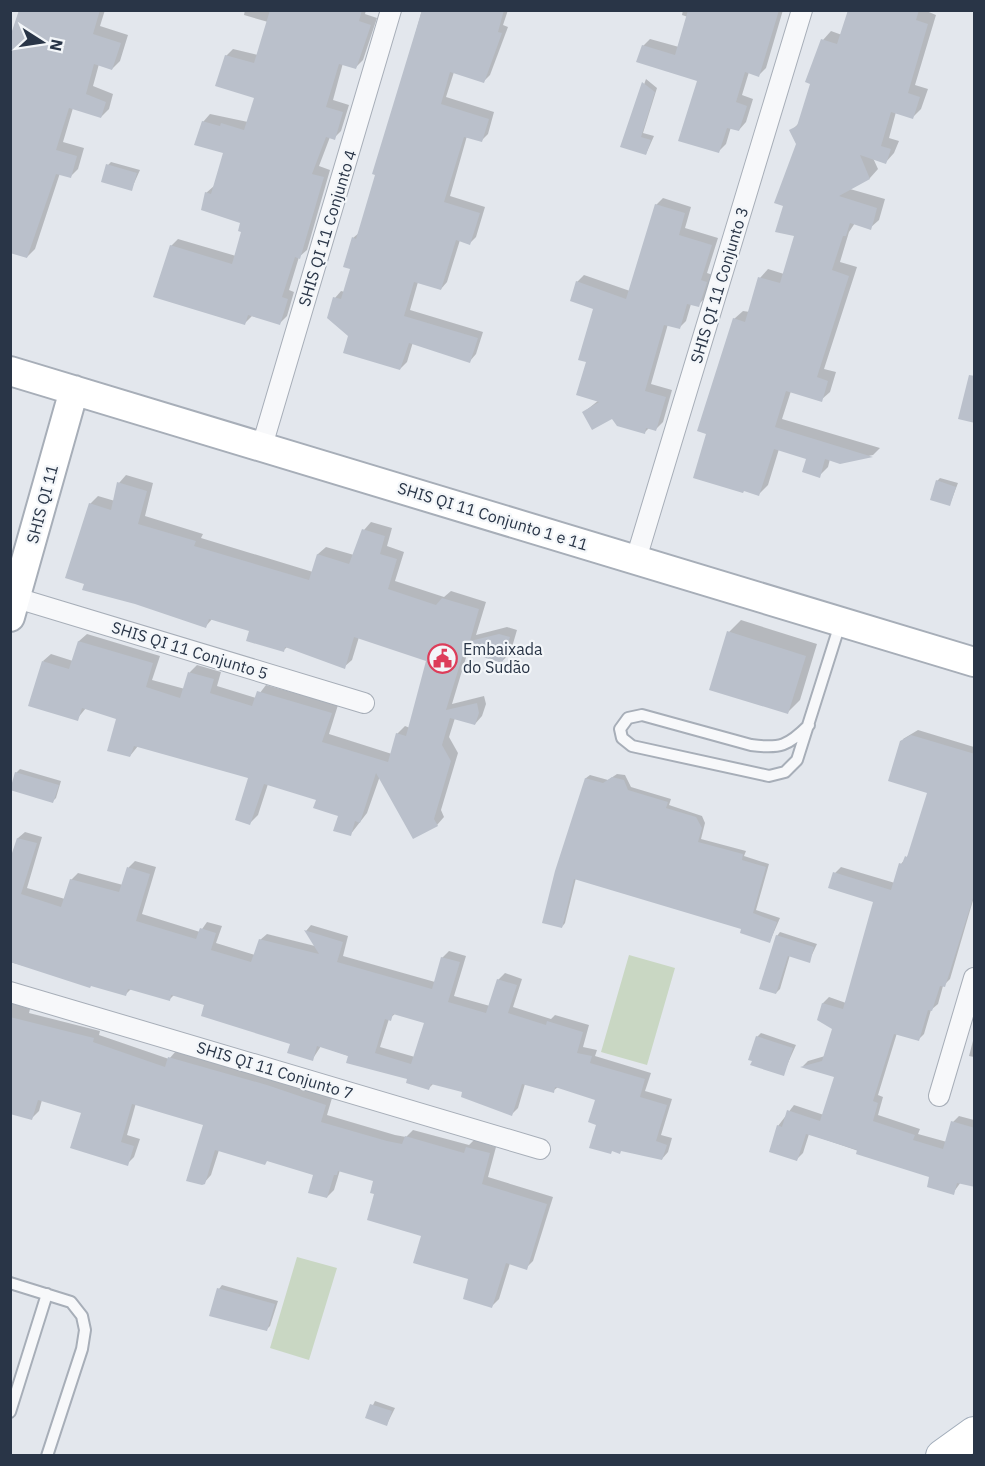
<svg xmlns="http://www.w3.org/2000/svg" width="985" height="1466" font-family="'IBM Plex Sans',sans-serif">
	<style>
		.grass { fill: #c9d7c3 }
		.shadow { fill: #0003; fill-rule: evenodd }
		.building { fill: #bac0cb; fill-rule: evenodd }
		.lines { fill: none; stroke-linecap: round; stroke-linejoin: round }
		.lane-casing { stroke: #a7aeb8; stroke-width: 14 }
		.street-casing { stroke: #a7aeb8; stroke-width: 22 }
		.secondary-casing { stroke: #a7aeb8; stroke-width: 32 }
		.primary-casing { stroke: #a1acba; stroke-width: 34 }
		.lane { stroke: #f7f8fa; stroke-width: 10 }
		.street { stroke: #f7f8fa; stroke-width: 20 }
		.secondary { stroke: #fff; stroke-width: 28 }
		.primary { stroke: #fff; stroke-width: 32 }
		.labels { text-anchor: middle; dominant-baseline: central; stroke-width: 4.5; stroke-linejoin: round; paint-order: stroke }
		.street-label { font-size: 16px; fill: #293547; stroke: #f3f6f9 }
		.poi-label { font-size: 16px; fill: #293547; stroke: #f3f6f9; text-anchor: start }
	</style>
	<rect width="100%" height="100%" fill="#e3e7ed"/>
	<path class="grass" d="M629 955 675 968 647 1065 601 1052Z
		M297 1257 337 1268 309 1360 270 1348Z"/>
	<path class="shadow" d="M20 10H105L100 26 128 35 120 61 112 69 99 64 93 86 113 94 109 109 101 117 73 108 63 142 84 148 78 169 70 177 60 173 35 249 27 257Z
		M245 10H366L365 14 377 18 363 60 356 67 343 63 333 100 349 105 341 131 334 138 330 137 319 166 330 170 307 250 299 257 289 290 294 292 287 316 280 323 252 316 245 323 171 246 178 239 236 256 243 231 242 222 206 193 214 186 225 152 203 122 210 114 248 122 256 97 226 56 233 49 258 55 268 22 244 15Z
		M422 10H508L503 25 508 27 490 75 484 81 454 72 446 97 494 112 488 134 481 141 467 136 450 196 485 207 476 237 470 243 460 240 447 282 441 289 418 282 410 310 483 332 476 354 470 361 413 342 407 362 400 369 350 336 335 298 341 291 345 292 352 268 353 238 360 232Z
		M683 10H783L766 68 759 75 749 72 742 95 753 99 746 122 739 130 731 127 726 144 719 151 699 80 643 46 650 39 679 47 688 17 682 15Z
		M849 10H924L936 15 915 85 928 89 921 109 913 117 896 112 889 138 899 141 894 153 886 162 873 158 878 169 870 178 850 189 885 199 879 220 870 228 855 223 849 232 840 262 857 267 824 369 836 372 830 392 821 400 791 391 782 419 880 448 873 455 840 462 830 459 828 467 819 476 808 458 779 449 768 485 759 494 708 433 734 319 743 311 750 312 760 278 768 269 784 274 796 235 785 205 797 144 791 131 800 122 812 83 806 81 823 40 831 31 842 35Z
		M646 79 657 88 643 133 654 136 646 154 622 146Z
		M111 162 140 170 131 190 108 165Z
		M663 198 691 207 685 228 718 238 707 273 713 275 705 298 698 305 691 304 686 321 679 328 668 324 651 384 672 390 663 422 656 429 650 427 644 433 613 417 584 412 599 400 588 361 595 308 577 282 584 275 630 291 656 205Z
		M126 475 153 483 145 516 203 534 201 538 313 572 318 554 326 547 354 555 364 530 371 522 392 528 387 546 404 552 395 581 444 597 451 591 486 602 476 635 507 627 517 630 510 654 502 661 468 651 452 704 484 696 486 704 482 716 475 724 455 718 449 737 458 753 441 810 444 817 437 825 380 776 367 813 350 835 340 815 318 799 268 784 258 815 250 823V777L138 746 130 756 118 718 86 708 77 719 43 661 51 654 73 661 79 641 87 634 160 656 152 680 185 689 190 672 197 665 221 672 217 686 256 698 266 685 338 705 329 734 392 754 397 734 405 726 410 728 428 660 359 637 352 660 344 667 287 647 283 651 251 630 213 618 206 626 86 583 90 504 98 496 115 501 119 483Z
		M940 478 958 483 950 504 937 481Z
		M741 620 817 644 800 700 788 712 729 632Z
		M918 730 974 747V897L950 979 943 986 938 1004 931 1010 924 1034 918 1040 897 1033 878 1095 883 1097 878 1115 920 1129 918 1134 947 1142 953 1122 959 1116 974 1120V1186L961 1182 953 1193 931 1176 809 1134 803 1153 797 1159 778 1126 794 1105 824 1115 836 1077 803 1066 808 1061 825 1056 833 1028 819 1019 823 1003 829 997 846 1003 875 901 835 873 841 867 895 883 901 864 910 853 929 792 903 739Z
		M20 769 61 781 56 798 52 802 16 773Z
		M617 774 625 775 631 787 671 799 669 805 702 816 705 823 701 839 746 851 744 856 769 864 756 910 780 918 770 941 743 928 576 878 565 923 562 927 586 778 590 775 608 780Z
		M25 832 42 837 27 888 65 899 71 880 78 873 123 885 129 867 135 861 156 867 142 914 200 932 207 922 222 926 216 943 255 955 260 940 267 934 315 946 306 931 311 925 348 936 343 956 435 982 442 958 449 951 466 956 454 996 490 1006 498 980 505 973 522 979 513 1007 551 1019 555 1015 589 1025 583 1047 597 1050 595 1056 651 1073 645 1091 672 1099 661 1135 672 1138 668 1152 662 1159 598 1124 597 1099 558 1087 553 1091 525 1084 518 1108 512 1114 464 1091 434 1083 429 1088 409 1078 321 1046 312 1060 291 1043 206 1005 175 994 170 999 132 988 126 994 10 962 18 838ZM396 1013 426 1022 415 1057 380 1047 389 1019Z
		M780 932 817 944 809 961 790 955 780 989 776 993 777 936Z
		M10 1000 15 1001 14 1004 30 1009 29 1013 100 1031 99 1035 169 1059 176 1051 332 1098 327 1115 395 1135 406 1137 413 1130 469 1145 474 1140 496 1147 488 1177 553 1197 533 1261 526 1268 510 1263 499 1299 492 1306 470 1278 376 1193 375 1180 340 1170 334 1190 327 1197 315 1174 268 1160 219 1150 211 1175 204 1183 205 1124 136 1103 127 1135 140 1139 134 1157 127 1164 83 1111 42 1100 39 1111 32 1118 10 1112Z
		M761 1033 796 1045 783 1074 757 1037Z
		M974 1037V1057L969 1056Z
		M222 1285 278 1301 270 1326 267 1329 219 1289Z
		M375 1401 395 1408 387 1424 367 1417Z"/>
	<path class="building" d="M19 10H100L93 34 121 43 112 70 94 64 86 94 106 102 101 118 69 108 56 150 77 156 71 178 56 174 27 258 10 253V37Z
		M270 10H362L359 21 371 25 356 69 339 64 326 107 343 112 335 140 326 137 312 174 324 177 300 259 295 257 282 297 288 299 280 325 248 315 245 325 153 297 170 245 232 264 241 232 238 231 240 223 201 210 205 192 211 194 223 153 194 145 202 121 220 126 221 123 244 130 254 98 215 86 225 55 254 63Z
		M422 10H504L498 32 502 33 484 83 450 72 441 104 489 119 482 142 464 137 444 202 480 213 470 245 456 240 441 290 414 282 404 316 478 338 470 363 409 343 400 370 343 353 348 336 327 318 333 297 341 299 350 269 343 267 352 237 356 239 375 175 372 174Z
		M688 10H779L759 77 745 72 736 102 747 106 739 131 727 128 719 153 678 141 697 81 636 62 642 45 675 55Z
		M848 10H919L916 20 928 24 908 93 920 97 913 119 891 112 881 146 891 149 886 164 860 155 870 179 839 196 877 208 874 220 871 230 850 223 846 236H843L832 270 849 276 817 377 828 381 822 402 786 391 775 427 873 457 840 464 825 459 820 478 802 472 806 459 774 449 759 496 744 491 743 493 693 478 706 434 697 431 733 318 745 322 758 277 780 283 794 236 775 232 783 206 774 203 796 144 789 130 797 126 810 84 805 82 821 39 837 44Z
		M642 82 655 92 641 137 651 140 646 155 620 147Z
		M106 164 137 173 132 191 101 182Z
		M655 204 685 213 679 235 712 245 701 280 707 282 699 307 687 304 680 329 664 325 645 391 666 397 656 431 646 428 645 434 617 426 612 419 592 430 582 412 599 402 576 395 586 362 578 360 593 309 570 301 576 281 626 299Z
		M969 375 975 376V423L958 419Z
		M936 480 956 487 950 506 930 500Z
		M117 482 147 491 138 524 196 541 194 546 309 580 317 554 349 564 362 529 385 536 380 554 397 559 388 589 436 605 442 598 479 609 470 641 499 634 510 637 502 663 464 651 446 710 477 703 479 713 475 725 450 718 442 745 451 761 434 819 438 826 413 839 376 773 360 823 355 821 351 836 333 831 338 816 313 808 316 800 264 784 250 825 235 820 248 778 134 746 130 757 107 751 116 719 82 708 78 721 28 706 42 661 69 669 78 641 153 663 146 687 180 698 188 672 214 679 210 693 252 706 257 691 332 713 322 742 388 762 396 733 406 736 426 661 354 637 345 669 285 647 284 652 246 641 249 631 209 619 206 628 135 604 82 590 84 584 65 578 89 503 111 510Z
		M727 631 806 656 788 714 709 690Z
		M911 735 975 754V892L945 987 940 986 932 1011 928 1010 919 1041 894 1034 873 1101 878 1103 873 1121 915 1135 913 1140 943 1149 951 1121 975 1128V1187L957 1183 954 1195 927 1187 929 1177 856 1154 857 1150 806 1134 797 1161 769 1152 777 1125 782 1127 787 1110 820 1121 834 1077 800 1067 822 1061 832 1029 817 1020 822 1003 843 1009 873 902 828 888 833 872 891 890 899 863 902 864 905 856 907 857 927 793 888 781 900 741Z
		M15 772 59 785 53 803 10 790Z
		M612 777 624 780 628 790 668 802 666 808 696 817 702 828 698 842 743 854 742 860 766 867 753 913 777 922 770 943 740 933 741 929 574 879 562 928 542 923 555 871 585 778 603 783Z
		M17 838 37 843 21 894 61 907 70 879 119 892 127 867 150 874 136 921 196 939 200 928 216 933 211 950 251 962 259 939 319 954 304 930 343 942 337 962 432 989 441 957 460 962 448 1002 486 1013 497 979 517 985 508 1013 546 1025 547 1021 583 1032 577 1053 592 1056 590 1063 645 1079 640 1097 667 1105 656 1141 667 1145 662 1160 621 1151 620 1154 612 1151 611 1154 589 1148 596 1125 588 1122 595 1100 555 1087 554 1093 522 1084 512 1116 461 1097 462 1092 431 1084 429 1090 406 1083 407 1079 346 1063 348 1056 317 1046 313 1061 287 1053 290 1044 201 1016 204 1005 171 995 170 1001 128 989 126 996 91 986 90 988 10 962V859ZM393 1014 424 1023 411 1064 375 1053 385 1019 391 1021Z
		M776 935 814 947 810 963 788 956 776 994 759 989Z
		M10 1017 94 1038 93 1042 165 1067 168 1057 267 1085 326 1105 321 1122 387 1141 402 1144 405 1136 464 1153 466 1147 490 1153 482 1184 547 1204 527 1270 506 1263 492 1308 463 1299 468 1279 413 1263 421 1236 367 1220 374 1194 370 1193 373 1181 338 1171 337 1175H334L327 1198 308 1193 313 1175 267 1161 265 1165 215 1150 205 1184 202 1185 186 1181 203 1125 132 1104 121 1142 134 1146 128 1166 70 1148 81 1113 38 1100 32 1120 10 1114Z
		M756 1036 793 1048 784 1076 750 1065 752 1061 748 1060Z
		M217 1288 275 1304 267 1331 209 1316Z
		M370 1404 392 1411 387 1426 365 1418Z"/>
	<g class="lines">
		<defs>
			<path id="lane" d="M809 725C788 746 780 749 751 745L642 715 628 718 620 729 622 738 632 746 769 776 785 772 797 760 840 624
				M10 1283 71 1302 82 1316 85 1330 82 1349 47 1456
				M10 1412 47 1294"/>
			<path id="street" d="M262 446 391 10
				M636 559 802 10
				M10 596 364 703
				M10 992 540 1149
				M939 1096 974 978"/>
			<path id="secondary" d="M10 371 974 662
				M10 617 74 390"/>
			<path id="primary" d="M942 1456 974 1433"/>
		</defs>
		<use href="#lane" class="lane-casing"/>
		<use href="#street" class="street-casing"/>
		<use href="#secondary" class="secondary-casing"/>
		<use href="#primary" class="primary-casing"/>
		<use href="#lane" class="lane"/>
		<use href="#street" class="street"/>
		<use href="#secondary" class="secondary"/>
		<use href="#primary" class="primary"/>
	</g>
	<defs>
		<symbol id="civic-ring" viewBox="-11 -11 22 22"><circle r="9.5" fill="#f3f6f9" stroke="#dd3d5a" stroke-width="1.5"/><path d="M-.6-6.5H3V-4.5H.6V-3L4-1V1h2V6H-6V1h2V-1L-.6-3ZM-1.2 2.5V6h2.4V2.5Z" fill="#dd3d5a"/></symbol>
	</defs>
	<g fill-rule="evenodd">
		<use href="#civic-ring" x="426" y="642" width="33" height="33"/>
	</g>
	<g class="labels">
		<g class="street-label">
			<text transform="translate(327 228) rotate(-73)">SHIS QI 11 Conjunto 4</text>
			<text transform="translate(719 285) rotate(-73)">SHIS QI 11 Conjunto 3</text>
			<text transform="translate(42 504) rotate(-75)">SHIS QI 11</text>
			<text transform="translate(493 516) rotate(17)">SHIS QI 11 Conjunto 1 e 11</text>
			<text transform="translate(190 650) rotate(17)">SHIS QI 11 Conjunto 5</text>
			<text transform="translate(275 1070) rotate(17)">SHIS QI 11 Conjunto 7</text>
		</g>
		<g class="poi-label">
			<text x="463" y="649">Embaixada<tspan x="463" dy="18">do Sudão</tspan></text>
		</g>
	</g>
	<rect width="985" height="1466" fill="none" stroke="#293547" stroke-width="24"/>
	<g transform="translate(42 42) rotate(102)" stroke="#f3f6f9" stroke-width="4.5" paint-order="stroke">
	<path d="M0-4.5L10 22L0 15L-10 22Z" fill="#293547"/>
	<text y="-9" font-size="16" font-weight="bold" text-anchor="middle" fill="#293547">N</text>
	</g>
</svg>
